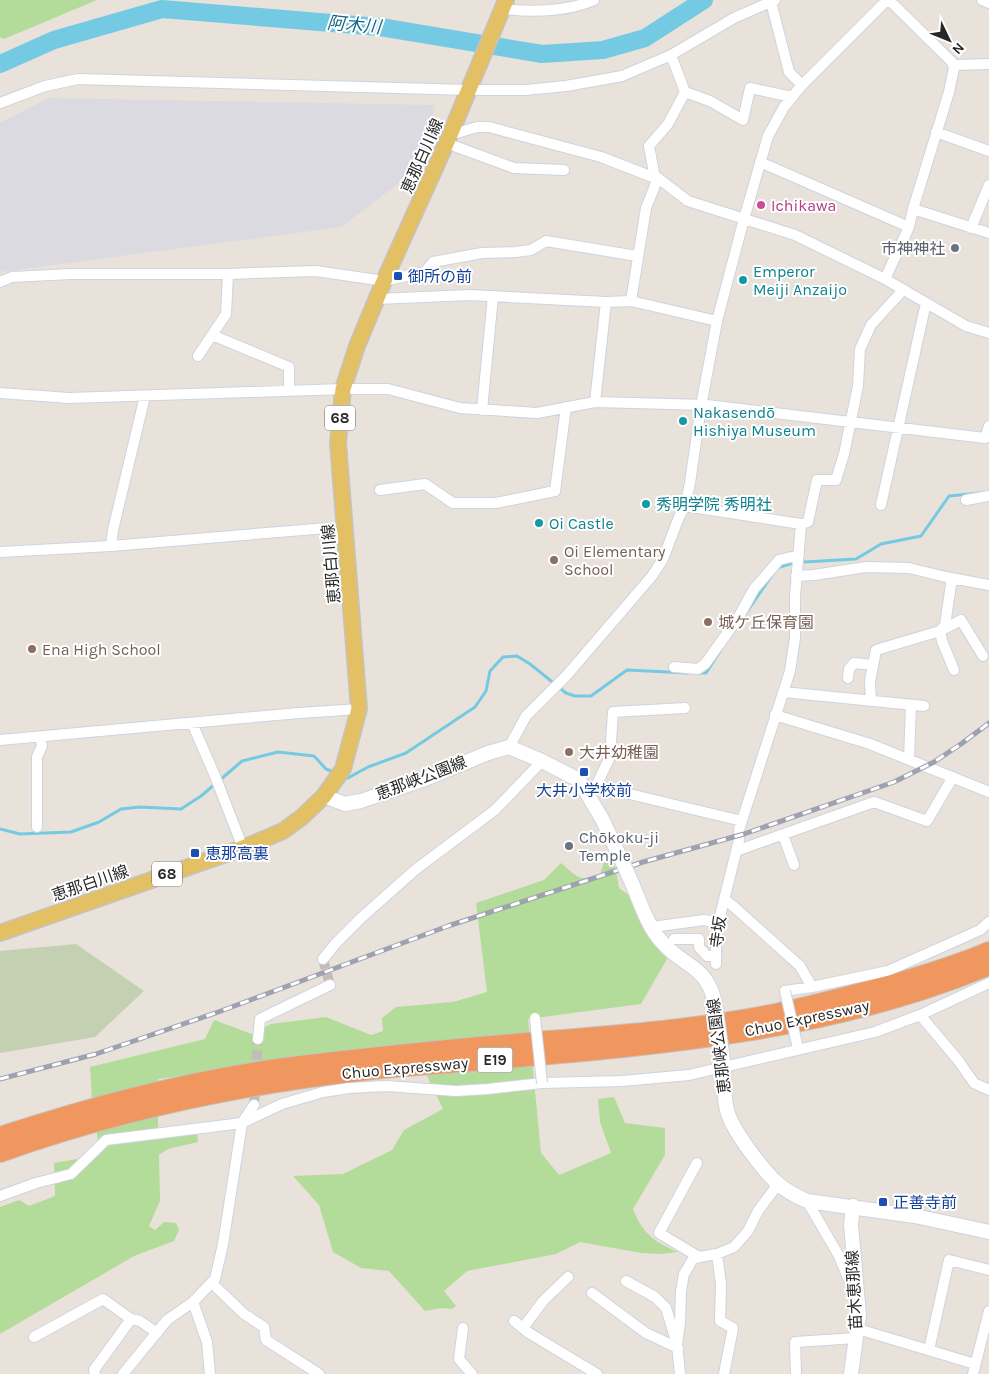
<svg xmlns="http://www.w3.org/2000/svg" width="989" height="1374" font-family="Karla,'Noto Sans JP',sans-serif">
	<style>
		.industrial { fill: #dcdae1 }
		.green { fill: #b3db9a }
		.cemetery { fill: #c3d1b2 }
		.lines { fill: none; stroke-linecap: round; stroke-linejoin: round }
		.stream { stroke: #74cae3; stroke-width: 3 }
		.river { stroke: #74cae3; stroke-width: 18 }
		.street-tunnel { stroke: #c2bdb6; stroke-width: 10; stroke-dasharray: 10 5; stroke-linecap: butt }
		.street-casing { stroke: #cfd3df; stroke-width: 12 }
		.secondary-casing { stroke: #cfd3df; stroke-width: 16 }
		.primary-casing { stroke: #c3c3c3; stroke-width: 18 }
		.highway-casing { stroke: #c3c3c3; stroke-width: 20 }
		.street { stroke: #fff; stroke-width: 10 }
		.secondary { stroke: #fff; stroke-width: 14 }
		.primary { stroke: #e3c064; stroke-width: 15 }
		.highway { stroke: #ef975e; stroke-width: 18 }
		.rail-casing { stroke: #9da1b0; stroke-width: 5 }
		.rail { stroke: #fff; stroke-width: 3; stroke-dasharray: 9; stroke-linecap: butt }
		.street-bridge-casing { stroke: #cfd3df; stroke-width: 12; stroke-linecap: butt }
		.secondary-bridge-casing { stroke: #cfd3df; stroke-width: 16; stroke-linecap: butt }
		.street-bridge { stroke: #fff; stroke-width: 10 }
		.secondary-bridge { stroke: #fff; stroke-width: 14 }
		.hotel-dot { fill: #d1479c; stroke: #fff; stroke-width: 2 }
		.worship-dot { fill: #6b7280; stroke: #fff; stroke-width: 2 }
		.transit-dot { fill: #1a4fb4; stroke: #fff; stroke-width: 2 }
		.culture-dot { fill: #0f9aa8; stroke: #fff; stroke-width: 2 }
		.education-dot { fill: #8d6e63; stroke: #fff; stroke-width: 2 }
		.labels { text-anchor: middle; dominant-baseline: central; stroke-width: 4; stroke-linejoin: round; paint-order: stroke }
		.shield { fill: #fff; stroke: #686868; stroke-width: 1 }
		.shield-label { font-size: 15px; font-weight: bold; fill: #272727 }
		.street-label { font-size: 16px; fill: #272727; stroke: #fff }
		.hotel-label { font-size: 16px; fill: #b23c85; stroke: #fff; text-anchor: start }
		.worship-label { font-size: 16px; fill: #5b616d; stroke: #fff; text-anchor: end }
		.culture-label { font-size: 16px; fill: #0d838f; stroke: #fff; text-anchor: start }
		.transit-label { font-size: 16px; fill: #164399; stroke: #fff; text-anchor: start }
		.education-label { font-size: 16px; fill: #785e54; stroke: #fff; text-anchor: start }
		.water-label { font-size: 18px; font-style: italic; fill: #18688a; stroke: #fff }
	</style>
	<rect width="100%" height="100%" fill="#e9e2da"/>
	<path class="industrial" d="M49 98 435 105 424 164 341 227 0 272V123Z"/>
	<path class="green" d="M0 0H97L4 39 0 37Z
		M605 859 615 866 619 888 635 900 667 959 641 1004 528 1019 541 1153 559 1175 611 1153 600 1122 598 1099 614 1097 625 1123 665 1128V1155L633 1209C643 1234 653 1241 678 1252L661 1254 641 1253 580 1242 556 1254 467 1271 444 1291 456 1306 452 1309 442 1308 425 1311 389 1271 361 1268 333 1252 319 1205 293 1176 343 1174 392 1150 404 1130 443 1109 412 1045 158 1079V1135L197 1132 198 1142 168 1149 159 1155 160 1201 149 1226 155 1230 164 1222 176 1223 179 1230 174 1241 134 1256 0 1334V1207L19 1200 29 1206 55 1196 54 1163 100 1155 92 1100 90 1067 205 1039 214 1020 252 1034 271 1024 326 1017 371 1035 383 1031 382 1018 396 1007 453 1002 487 992 476 903 544 880 561 863C577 876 579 883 600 875Z"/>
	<path class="cemetery" d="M76 944 144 991 95 1037 0 1053V951Z"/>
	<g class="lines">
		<path class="stream" d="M744 616 777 568 790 564 804 562 856 559 881 544 921 536 949 496 980 493
			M697 673H706L722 648
			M344 777 348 778 368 767 406 753 475 707 486 691 490 671 503 657 517 656 530 664 566 693 575 696H591L627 670 688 673
			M220 780 242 761 278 752 314 756 326 769 336 773
			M0 829 20 834 71 832 99 822 121 809 140 807 181 809 201 796 215 784"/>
		<path class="river" d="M0 64 54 40 162 9 380 27 542 54 603 50 645 38 704 0"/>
		<path class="street-tunnel" d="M323 959 330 985
			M254 1105 258 1039"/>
		<defs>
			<path id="street" d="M982 0 989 3
				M771 2 789 72 802 85
				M503 9C532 12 567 12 594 0
				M671 55 685 92 710 101 743 120 750 88 792 97
				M954 65 989 64
				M0 103 45 86 78 79 470 90H525L566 86 622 76 671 55 734 18 775 0
				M936 132 989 151
				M450 135 477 127H489L601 157 655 178H658L688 201 795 235 885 279 966 326 989 333
				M446 143 514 168 564 170
				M760 162 909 227
				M655 178 649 146 668 124 685 92
				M913 209 989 233
				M971 228 989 185
				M885 279 909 227 913 209 949 92 954 68 952 62 889 0
				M0 282 12 277 71 274H228L316 271 384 281 425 272 433 262 482 253 516 252 531 250 546 241 637 256
				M377 299 470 295 606 302 631 301 717 321
				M631 301 646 208 658 178
				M212 335 289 367V391
				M198 356 226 314 228 274
				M0 393 69 398 343 389H388L460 408 537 413 595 402 707 405 985 438 989 426
				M595 402 606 302
				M482 410 493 296
				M380 490 425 484 453 503H496L555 491 566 407
				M966 500 989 496
				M881 505 926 303
				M685 506 801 524 808 522 817 480H836L844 454 858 386 860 349 871 325 903 290
				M111 546 113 530 145 396
				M0 552 111 546 327 528 330 537H339
				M796 576 814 575 866 567 909 568 946 577 989 585
				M952 578 945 625 940 631 942 641 954 670
				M674 667 698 669 705 664 738 618 754 589 779 560 799 555
				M848 678 849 669 854 663 873 665
				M783 692 924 706
				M871 701 870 681 876 650 940 631 961 620 983 656
				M775 715 870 744 989 792
				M192 723 215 776 243 848
				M0 740 299 713 359 709
				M509 747 526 716 567 675 652 576 663 559 679 517 685 506 690 483 701 406 717 321 744 219 768 136 784 107 802 85 887 0
				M909 759 911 705
				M582 786H596L742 821
				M596 786 610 757 613 712 685 708
				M37 827V757L42 746 40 737
				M783 835 794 865
				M736 851 874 802 927 821 953 777
				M724 899 733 906 800 966 812 987
				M652 927 704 920 718 923
				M674 939H699V947L707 956H715
				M323 959 336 943 361 918 415 870 495 810 542 761
				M716 964V941L719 920 739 840V830L790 671 795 638V596L801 524
				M785 991 812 987 888 971 980 930 989 922
				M920 1015 958 1060 974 1083 989 1090
				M258 1039 260 1019 330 985
				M697 1163 659 1233 699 1257
				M0 1196 36 1183 71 1174 106 1140 242 1123 282 1104 323 1092 349 1088 386 1086 456 1091 488 1089 542 1083 622 1081 689 1075 875 1032 920 1015 989 983
				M807 1201 839 1256 848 1278 856 1291
				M717 1254 721 1284 720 1321 733 1328 724 1374
				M626 1281 655 1297 666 1308 677 1344
				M217 1288 244 1314 264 1327 266 1340 319 1374
				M592 1293 646 1333 678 1348
				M193 1302 207 1342 210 1374
				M514 1321 529 1333 597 1374
				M463 1328 459 1359 472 1374
				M523 1328 543 1301 568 1277
				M858 1329 975 1364
				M34 1337 103 1299 131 1319 140 1321 157 1333
				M929 1350 949 1260 989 1270
				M95 1374 94 1370 131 1319
				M123 1374 167 1320 193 1302 215 1279 223 1244 242 1123 254 1105
				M680 1374 677 1344 680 1323 681 1291 684 1274 693 1259 699 1257 717 1254 734 1247 748 1231 758 1211 778 1184
				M796 1374 795 1342 856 1338
				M973 1374 989 1311"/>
			<path id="secondary" d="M324 796 345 804 361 801 425 779 488 753 509 747 542 761 579 780 602 819 623 863
				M631 881C640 901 647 926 662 942 684 968 707 964 715 1004
				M723 1060C724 1077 723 1094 727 1110 731 1129 763 1170 777 1183 786 1191 796 1196 807 1201L915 1216 989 1232
				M851 1374 859 1315 851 1225 853 1206"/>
			<path id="primary" d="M0 933 243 848 283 831 302 817 324 796 343 769 359 709 338 443 343 389 357 346 384 281 450 135 506 0"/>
			<path id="highway" d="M0 1136C97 1104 199 1077 301 1065 383 1055 466 1047 548 1040 624 1034 700 1028 775 1013 813 1005 851 995 888 985 922 975 957 965 989 951
				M0 1153C118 1111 241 1085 366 1071 401 1067 437 1065 472 1062 645 1047 827 1034 989 966"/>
		</defs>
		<use href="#street" class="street-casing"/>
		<use href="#secondary" class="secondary-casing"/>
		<use href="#primary" class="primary-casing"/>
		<use href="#highway" class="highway-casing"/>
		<use href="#street" class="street"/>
		<use href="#secondary" class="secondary"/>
		<use href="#primary" class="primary"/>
		<use href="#highway" class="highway"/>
		<defs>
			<path id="rail" d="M0 1079 96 1054 221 1011 448 926 643 862 744 834 894 782 934 762 961 744 989 723"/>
		</defs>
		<use href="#rail" class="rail-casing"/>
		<use href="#rail" class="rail"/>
		<defs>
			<path id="street-bridge" d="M785 991 797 1044
				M535 1018 542 1083"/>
			<path id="secondary-bridge" d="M623 863 631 881
				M715 1004 723 1060"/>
		</defs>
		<use href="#street-bridge" class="street-bridge-casing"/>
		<use href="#secondary-bridge" class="secondary-bridge-casing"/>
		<use href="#street-bridge" class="street-bridge"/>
		<use href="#secondary-bridge" class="secondary-bridge"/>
	</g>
	<circle class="hotel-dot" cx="761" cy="205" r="5"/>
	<g class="worship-dot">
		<circle cx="955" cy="248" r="5"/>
		<circle cx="569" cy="846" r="5"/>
	</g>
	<g class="transit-dot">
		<rect x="393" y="271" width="10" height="10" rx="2.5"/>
		<rect x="579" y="767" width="10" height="10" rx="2.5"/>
		<rect x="190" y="848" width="10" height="10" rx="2.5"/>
		<rect x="878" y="1197" width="10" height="10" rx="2.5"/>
	</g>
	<g class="culture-dot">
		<circle cx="743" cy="280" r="5"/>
		<circle cx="683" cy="421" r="5"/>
		<circle cx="646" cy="504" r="5"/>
		<circle cx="539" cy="523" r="5"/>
	</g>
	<g class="education-dot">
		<circle cx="554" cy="560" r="5"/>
		<circle cx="708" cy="622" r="5"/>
		<circle cx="32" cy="649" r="5"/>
		<circle cx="569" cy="752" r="5"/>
	</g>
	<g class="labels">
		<g class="shield">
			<rect x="325" y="405.5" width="30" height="25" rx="4"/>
			<rect x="152" y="861.5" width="30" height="25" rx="4"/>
			<rect x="477.5" y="1047.5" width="35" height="25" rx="4"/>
		</g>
		<g class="shield-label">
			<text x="340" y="418">68</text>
			<text x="167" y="874">68</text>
			<text x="495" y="1060">E19</text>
		</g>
		<g class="street-label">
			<text transform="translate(422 156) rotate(-66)">恵那白川線</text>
			<text transform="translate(331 564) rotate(-95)">恵那白川線</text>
			<text transform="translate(421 778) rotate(-21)">恵那峡公園線</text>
			<text transform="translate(90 883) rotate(-19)">恵那白川線</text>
			<text transform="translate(718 932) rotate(-82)">寺坂</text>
			<text transform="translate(807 1018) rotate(-12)">Chuo Expressway</text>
			<text transform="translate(719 1046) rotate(-97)">恵那峡公園線</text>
			<text transform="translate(405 1068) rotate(-5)">Chuo Expressway</text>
			<text transform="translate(854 1290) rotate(-93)">苗木恵那線</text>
		</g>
		<g class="hotel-label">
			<text x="771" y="205">Ichikawa</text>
		</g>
		<g class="worship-label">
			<text x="945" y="248">市神神社</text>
			<text x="579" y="837" text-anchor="start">Chōkoku-ji<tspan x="579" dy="18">Temple</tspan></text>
		</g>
		<g class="culture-label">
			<text x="753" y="271">Emperor<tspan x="753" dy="18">Meiji Anzaijo</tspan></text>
			<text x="693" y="412">Nakasendō<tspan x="693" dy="18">Hishiya Museum</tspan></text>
			<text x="656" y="504">秀明学院 秀明社</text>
			<text x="549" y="523">Oi Castle</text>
		</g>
		<g class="transit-label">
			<text x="408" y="276">御所の前</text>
			<text x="584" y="790" text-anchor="middle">大井小学校前</text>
			<text x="205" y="853">恵那高裏</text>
			<text x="893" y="1202">正善寺前</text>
		</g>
		<g class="education-label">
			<text x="564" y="551">Oi Elementary<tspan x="564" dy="18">School</tspan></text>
			<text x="718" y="622">城ケ丘保育園</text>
			<text x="42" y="649">Ena High School</text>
			<text x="579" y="752">大井幼稚園</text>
		</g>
		<g class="water-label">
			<text transform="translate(354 25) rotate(5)">阿木川</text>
		</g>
	</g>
	<g transform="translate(949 40) rotate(133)" stroke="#ffffff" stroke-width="4" paint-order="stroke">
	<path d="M0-4L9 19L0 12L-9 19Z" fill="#272727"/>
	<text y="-8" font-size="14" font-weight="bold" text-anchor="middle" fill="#272727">N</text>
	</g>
</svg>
